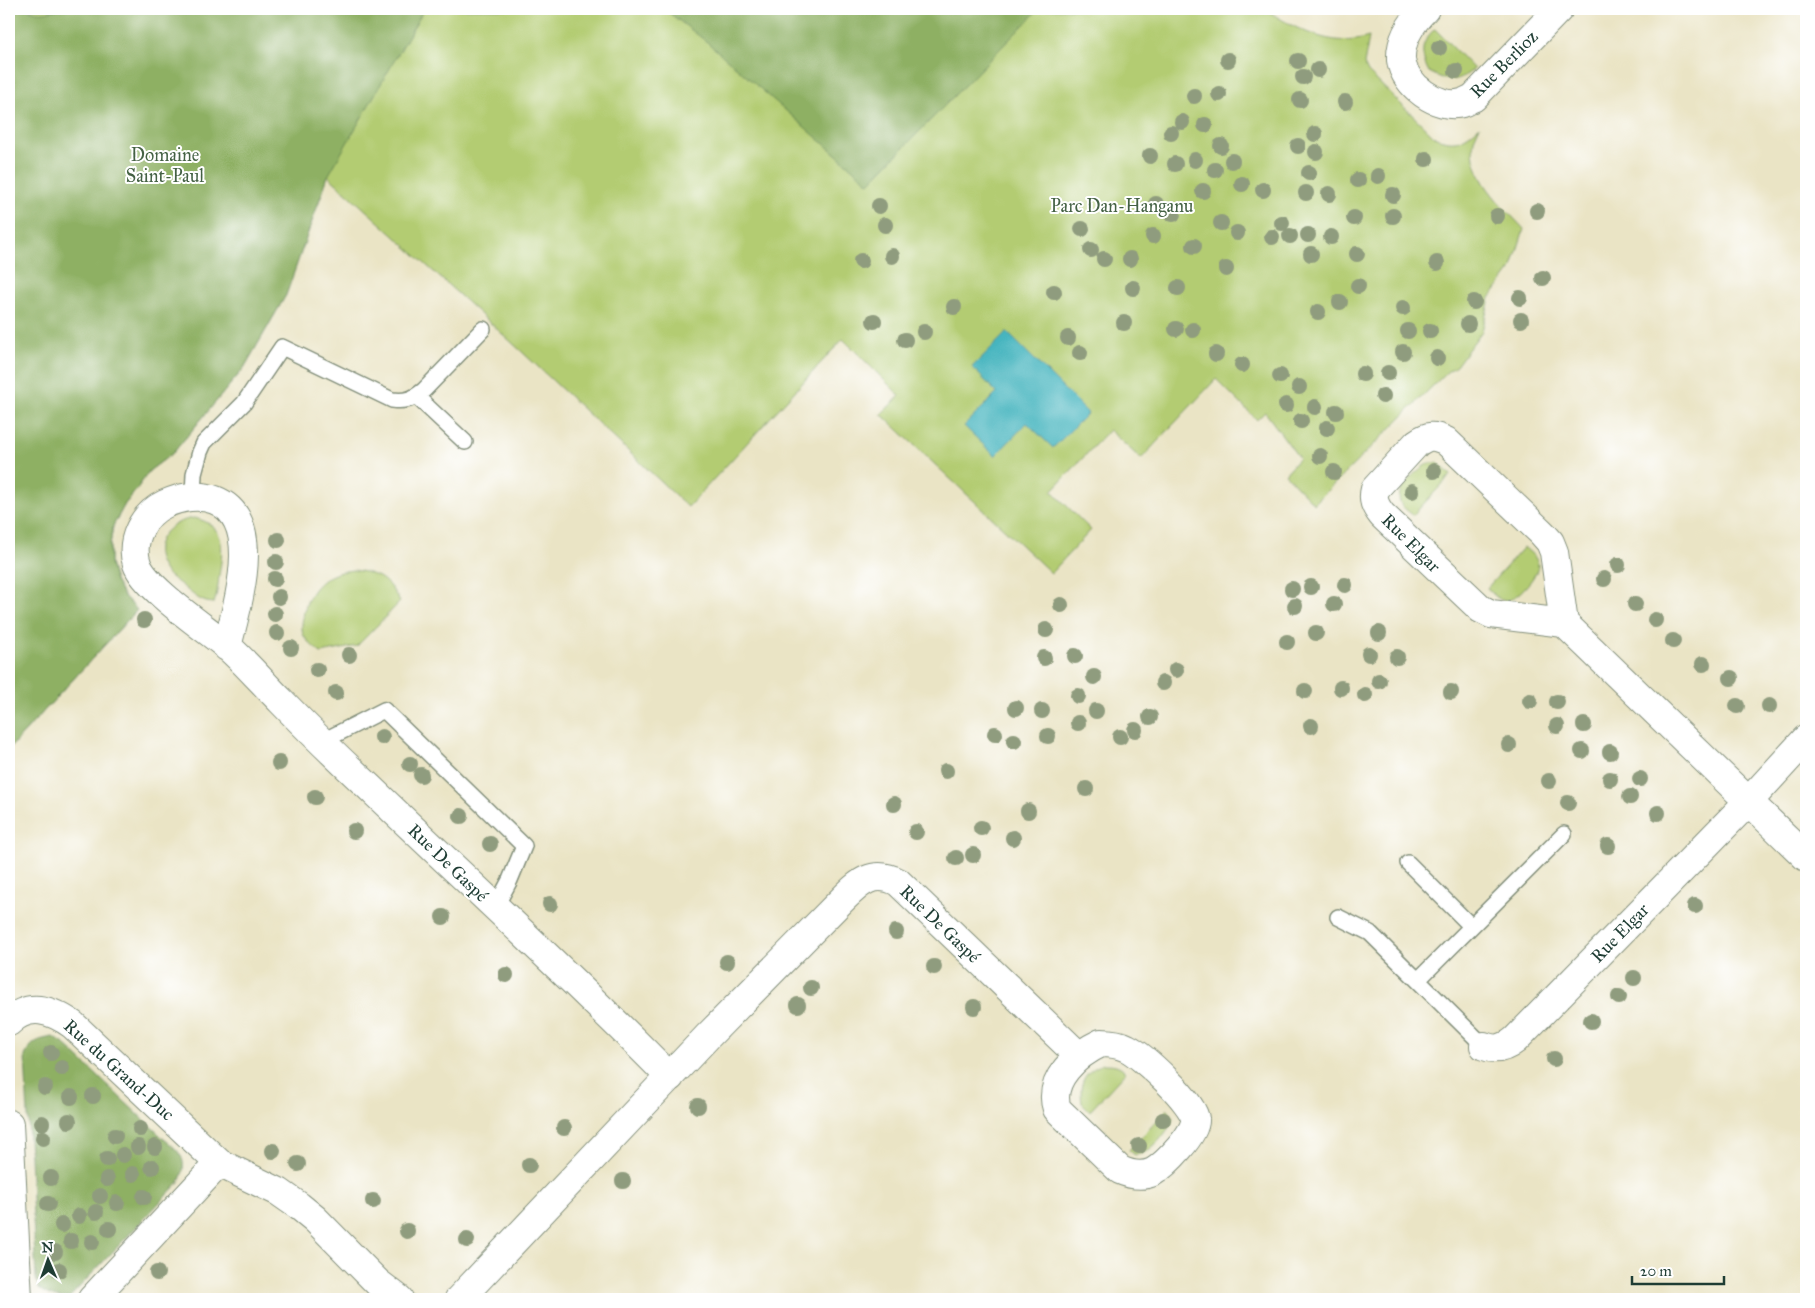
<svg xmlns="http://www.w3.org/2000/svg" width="1815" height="1308" font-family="'IM FELL Great Primer',serif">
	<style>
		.green { fill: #b3cc72; stroke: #698453 }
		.forest { fill: #8eb064; stroke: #56764c }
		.water { fill: #46b5bf; stroke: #32797a }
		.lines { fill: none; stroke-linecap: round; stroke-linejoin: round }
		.service-casing { stroke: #84907c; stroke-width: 18 }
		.minor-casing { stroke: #84907c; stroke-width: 30 }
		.service { stroke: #fff; stroke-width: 15 }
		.minor { stroke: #fff; stroke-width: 28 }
		.tree { fill: #8f9c7e }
		.labels { text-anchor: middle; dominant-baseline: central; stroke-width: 4; stroke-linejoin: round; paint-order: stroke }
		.street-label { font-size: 18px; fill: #1f3d34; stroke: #fff }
		.park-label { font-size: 18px; fill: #446144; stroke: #fff }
	</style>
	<rect width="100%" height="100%" fill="#fff"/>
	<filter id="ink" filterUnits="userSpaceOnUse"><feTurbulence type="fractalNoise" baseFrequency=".02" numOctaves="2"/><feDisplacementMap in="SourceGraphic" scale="10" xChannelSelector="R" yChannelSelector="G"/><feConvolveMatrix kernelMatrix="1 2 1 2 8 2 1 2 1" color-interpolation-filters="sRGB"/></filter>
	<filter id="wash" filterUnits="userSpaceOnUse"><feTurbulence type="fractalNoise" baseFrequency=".0096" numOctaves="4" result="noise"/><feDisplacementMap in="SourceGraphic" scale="20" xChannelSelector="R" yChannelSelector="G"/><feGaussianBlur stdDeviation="1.12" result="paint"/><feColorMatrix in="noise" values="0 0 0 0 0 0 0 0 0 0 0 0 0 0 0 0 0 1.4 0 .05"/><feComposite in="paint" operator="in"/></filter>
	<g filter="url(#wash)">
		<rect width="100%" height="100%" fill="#eae4c5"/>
		<path class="green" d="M9 9H1265C1295 29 1332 49 1369 37L1364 64 1368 72 1436 138C1457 145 1464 140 1480 126 1478 130 1475 136 1474 140 1467 176 1503 206 1524 229L1511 270 1490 298 1482 331 1456 366 1447 372 1314 504 1285 474 1299 458 1265 412 1257 420 1216 379 1141 459 1109 430 1052 491 1091 530 1051 573 881 414 900 396 843 339 688 507 520 350 328 176 286 295 244 368 173 453 149 471 137 489 125 504 113 526 110 545V564L115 581 123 595 137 610 9 749Z
			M1435 29 1474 69C1457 83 1448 82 1429 72 1420 55 1420 42 1435 29Z
			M1430 463H1438L1451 475 1413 515C1409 512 1403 508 1401 504 1392 491 1419 467 1430 463Z
			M194 518C227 525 223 549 219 576 218 585 217 595 214 603 202 603 195 596 186 589 180 583 170 578 165 571 146 545 167 522 194 518Z
			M1524 547C1529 552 1537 557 1538 564 1540 574 1516 600 1506 601 1499 601 1492 593 1487 588Z
			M354 570C380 574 387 579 400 602L357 646 321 653C315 648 308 643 304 636 301 632 302 622 303 617 308 588 325 572 354 570Z
			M1103 1064C1113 1064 1119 1064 1126 1072L1090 1111 1082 1103C1079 1083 1083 1072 1103 1064Z
			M1168 1109 1173 1119C1167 1133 1151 1154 1135 1155L1129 1150Z"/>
		<path class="forest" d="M9 9H28C38 15 49 11 59 9H424L328 176 286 295 244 368 173 453 149 471 137 489 125 504 113 526 110 545V564L115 581 123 595 137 610 9 749Z
			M664 9H1039L869 183 707 42Z
			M53 1037 63 1043 164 1139C181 1152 189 1161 179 1182L69 1298C57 1298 49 1296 39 1289L36 1279 25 1056C32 1041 37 1040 53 1037Z"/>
		<path class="water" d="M1007 332 1088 413 1053 448 1027 423 995 456 964 426 997 393 972 367Z"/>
	</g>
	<g filter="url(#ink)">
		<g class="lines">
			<defs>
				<path id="service" d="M416 396 465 442
					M193 497 194 474 200 452 204 443 244 403 282 347 392 400C406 402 413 399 424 390L483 329
					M321 742 384 710 524 846 510 880 495 908
					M1408 863 1471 926
					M1338 917 1370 933 1484 1046
					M1418 980 1564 834"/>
				<path id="minor" d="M1425 9C1411 23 1400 40 1401 60 1404 85 1438 110 1462 103 1466 102 1469 99 1473 98L1559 9
					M1564 623 1491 614 1481 609 1382 515C1375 506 1372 500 1375 489L1417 443C1428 435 1434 435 1446 441L1542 533 1550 542 1554 552 1564 623 1806 857
					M227 647C236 608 266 520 215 500 199 494 180 497 165 504 143 514 129 541 137 564 145 588 207 629 228 647 247 664 264 684 282 702 310 731 340 760 370 788 470 884 573 978 670 1077
					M9 1022C29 1002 52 1010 73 1025L219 1163 279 1192 299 1206 315 1219 378 1283 399 1299
					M1101 1043C1110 1043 1119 1044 1127 1048 1142 1055 1194 1103 1195 1119 1197 1133 1165 1165 1153 1172 1142 1177 1131 1175 1120 1170L1057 1109C1047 1080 1077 1054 1101 1043Z
					M1484 1046C1496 1051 1505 1048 1515 1040L1749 801 1806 739
					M9 1124 18 1299
					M92 1299 219 1163
					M459 1299 708 1036 842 900C859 883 873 869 898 882L1079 1056"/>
			</defs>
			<use href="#service" class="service-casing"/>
			<use href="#minor" class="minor-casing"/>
			<use href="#service" class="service"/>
			<use href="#minor" class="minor"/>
		</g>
		<g class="tree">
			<circle cx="1439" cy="48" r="8"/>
			<circle cx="1228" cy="60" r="8"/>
			<circle cx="1298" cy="61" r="8"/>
			<circle cx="1318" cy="70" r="8"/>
			<circle cx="1456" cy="71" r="8"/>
			<circle cx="1303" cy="77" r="8"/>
			<circle cx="1219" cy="94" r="8"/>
			<circle cx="1194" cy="96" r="8"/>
			<circle cx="1300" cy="100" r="8"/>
			<circle cx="1345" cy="102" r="8"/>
			<circle cx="1182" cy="122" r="8"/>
			<circle cx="1205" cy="125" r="8"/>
			<circle cx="1171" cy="133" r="8"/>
			<circle cx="1315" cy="134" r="8"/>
			<circle cx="1221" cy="146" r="8"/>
			<circle cx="1298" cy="146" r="8"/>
			<circle cx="1316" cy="152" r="8"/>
			<circle cx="1150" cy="156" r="8"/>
			<circle cx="1426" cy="159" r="8"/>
			<circle cx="1195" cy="160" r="8"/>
			<circle cx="1232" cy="161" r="8"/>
			<circle cx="1175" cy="164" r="8"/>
			<circle cx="1215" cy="170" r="8"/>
			<circle cx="1309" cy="173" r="8"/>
			<circle cx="1378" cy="176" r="8"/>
			<circle cx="1358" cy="180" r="8"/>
			<circle cx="1242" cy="184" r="8"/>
			<circle cx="1263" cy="190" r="8"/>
			<circle cx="1203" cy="191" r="8"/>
			<circle cx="1306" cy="193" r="8"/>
			<circle cx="1329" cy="194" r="8"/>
			<circle cx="1393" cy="195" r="8"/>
			<circle cx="1156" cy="204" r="8"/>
			<circle cx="879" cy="206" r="8"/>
			<circle cx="1537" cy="211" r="8"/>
			<circle cx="1173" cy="214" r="8"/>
			<circle cx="1393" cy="216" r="8"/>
			<circle cx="1497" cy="216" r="8"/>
			<circle cx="1354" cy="218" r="8"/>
			<circle cx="1221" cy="223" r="8"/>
			<circle cx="1282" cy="223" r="8"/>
			<circle cx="885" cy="225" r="8"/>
			<circle cx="1082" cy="229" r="8"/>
			<circle cx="1237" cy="233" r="8"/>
			<circle cx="1308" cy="235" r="8"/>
			<circle cx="1153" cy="236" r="8"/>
			<circle cx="1290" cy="236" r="8"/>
			<circle cx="1272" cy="237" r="8"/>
			<circle cx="1331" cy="237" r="8"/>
			<circle cx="1194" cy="246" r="8"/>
			<circle cx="1091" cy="250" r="8"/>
			<circle cx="1311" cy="254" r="8"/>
			<circle cx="1357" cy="254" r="8"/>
			<circle cx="892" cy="256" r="8"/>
			<circle cx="1104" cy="259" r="8"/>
			<circle cx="1130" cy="259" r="8"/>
			<circle cx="861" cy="261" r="8"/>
			<circle cx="1437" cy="263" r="8"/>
			<circle cx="1226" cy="269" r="8"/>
			<circle cx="1543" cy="278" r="8"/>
			<circle cx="1358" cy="286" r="8"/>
			<circle cx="1133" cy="288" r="8"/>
			<circle cx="1178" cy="288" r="8"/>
			<circle cx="1054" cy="292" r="8"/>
			<circle cx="1520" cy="298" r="8"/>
			<circle cx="1340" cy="302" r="8"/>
			<circle cx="1474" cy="302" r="8"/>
			<circle cx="954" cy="307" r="8"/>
			<circle cx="1403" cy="308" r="8"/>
			<circle cx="1318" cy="312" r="8"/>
			<circle cx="1521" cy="320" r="8"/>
			<circle cx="874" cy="321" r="8"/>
			<circle cx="1124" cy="323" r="8"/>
			<circle cx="1468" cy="324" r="8"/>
			<circle cx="1176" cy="329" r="8"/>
			<circle cx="1193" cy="330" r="8"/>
			<circle cx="1408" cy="331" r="8"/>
			<circle cx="1430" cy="331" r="8"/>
			<circle cx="924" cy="332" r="8"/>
			<circle cx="1068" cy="338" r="8"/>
			<circle cx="905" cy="340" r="8"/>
			<circle cx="1403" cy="352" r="8"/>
			<circle cx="1080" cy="353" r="8"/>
			<circle cx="1216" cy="354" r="8"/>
			<circle cx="1437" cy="358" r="8"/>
			<circle cx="1242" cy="365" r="8"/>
			<circle cx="1388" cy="373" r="8"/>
			<circle cx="1363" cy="374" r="8"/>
			<circle cx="1280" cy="376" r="8"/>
			<circle cx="1299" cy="387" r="8"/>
			<circle cx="1383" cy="396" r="8"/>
			<circle cx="1286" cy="405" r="8"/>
			<circle cx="1315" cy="407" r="8"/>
			<circle cx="1336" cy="412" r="8"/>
			<circle cx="1301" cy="421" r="8"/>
			<circle cx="1327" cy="428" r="8"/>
			<circle cx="1320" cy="456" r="8"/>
			<circle cx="1434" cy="471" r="8"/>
			<circle cx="1334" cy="472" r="8"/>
			<circle cx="1412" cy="491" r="8"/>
			<circle cx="278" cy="540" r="8"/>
			<circle cx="276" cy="562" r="8"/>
			<circle cx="1618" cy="565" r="8"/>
			<circle cx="275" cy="579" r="8"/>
			<circle cx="1604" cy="579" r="8"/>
			<circle cx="1345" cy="585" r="8"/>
			<circle cx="1311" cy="587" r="8"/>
			<circle cx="1292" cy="589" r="8"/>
			<circle cx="279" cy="597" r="8"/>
			<circle cx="1334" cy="604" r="8"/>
			<circle cx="1635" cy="604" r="8"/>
			<circle cx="1061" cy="605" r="8"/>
			<circle cx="1295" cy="606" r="8"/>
			<circle cx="275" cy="614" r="8"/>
			<circle cx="144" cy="620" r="8"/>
			<circle cx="1655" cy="620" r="8"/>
			<circle cx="1046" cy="630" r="8"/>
			<circle cx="277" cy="633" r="8"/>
			<circle cx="1316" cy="633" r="8"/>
			<circle cx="1379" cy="633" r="8"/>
			<circle cx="1673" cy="641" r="8"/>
			<circle cx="1287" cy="642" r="8"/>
			<circle cx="291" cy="648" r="8"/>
			<circle cx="1369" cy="654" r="8"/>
			<circle cx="349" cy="655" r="8"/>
			<circle cx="1075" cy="656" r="8"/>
			<circle cx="1397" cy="657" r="8"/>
			<circle cx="1044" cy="658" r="8"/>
			<circle cx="1703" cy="664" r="8"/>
			<circle cx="317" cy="670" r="8"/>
			<circle cx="1176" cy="670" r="8"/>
			<circle cx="1094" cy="677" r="8"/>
			<circle cx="1731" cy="678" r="8"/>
			<circle cx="1379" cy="681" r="8"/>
			<circle cx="1163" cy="683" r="8"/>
			<circle cx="1341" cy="688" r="8"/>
			<circle cx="1305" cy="691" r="8"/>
			<circle cx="1451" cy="692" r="8"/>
			<circle cx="336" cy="693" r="8"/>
			<circle cx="1365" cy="695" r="8"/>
			<circle cx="1078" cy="696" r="8"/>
			<circle cx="1530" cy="701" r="8"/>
			<circle cx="1557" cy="702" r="8"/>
			<circle cx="1737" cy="706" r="8"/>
			<circle cx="1769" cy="706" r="8"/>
			<circle cx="1016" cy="708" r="8"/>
			<circle cx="1042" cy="711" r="8"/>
			<circle cx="1096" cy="711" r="8"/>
			<circle cx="1150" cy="717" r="8"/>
			<circle cx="1078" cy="723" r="8"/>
			<circle cx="1584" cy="725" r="8"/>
			<circle cx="1311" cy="726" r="8"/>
			<circle cx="1557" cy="726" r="8"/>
			<circle cx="1135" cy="730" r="8"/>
			<circle cx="995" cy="734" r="8"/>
			<circle cx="1048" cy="736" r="8"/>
			<circle cx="382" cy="737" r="8"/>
			<circle cx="1120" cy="737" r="8"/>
			<circle cx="1014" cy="741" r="8"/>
			<circle cx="1509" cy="745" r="8"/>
			<circle cx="1582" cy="751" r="8"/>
			<circle cx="1610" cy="752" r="8"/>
			<circle cx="279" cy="763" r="8"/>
			<circle cx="410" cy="764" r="8"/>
			<circle cx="946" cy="771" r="8"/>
			<circle cx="421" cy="775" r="8"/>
			<circle cx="1610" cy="779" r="8"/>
			<circle cx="1640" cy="779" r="8"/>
			<circle cx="1549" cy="781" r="8"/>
			<circle cx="1086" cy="789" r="8"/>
			<circle cx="315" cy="797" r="8"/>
			<circle cx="1630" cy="797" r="8"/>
			<circle cx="1568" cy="803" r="8"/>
			<circle cx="894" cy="804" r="8"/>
			<circle cx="1028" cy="811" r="8"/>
			<circle cx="1658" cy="813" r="8"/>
			<circle cx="461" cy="816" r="8"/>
			<circle cx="981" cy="828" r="8"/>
			<circle cx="354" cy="831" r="8"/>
			<circle cx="916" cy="832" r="8"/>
			<circle cx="1013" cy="838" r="8"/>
			<circle cx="490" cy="844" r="8"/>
			<circle cx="1608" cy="846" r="8"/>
			<circle cx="973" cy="855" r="8"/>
			<circle cx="956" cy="858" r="8"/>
			<circle cx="550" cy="904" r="8"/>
			<circle cx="1695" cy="906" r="8"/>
			<circle cx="443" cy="917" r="8"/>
			<circle cx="896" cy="932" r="8"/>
			<circle cx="727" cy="962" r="8"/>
			<circle cx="934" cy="967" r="8"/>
			<circle cx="506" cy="975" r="8"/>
			<circle cx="1634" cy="978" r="8"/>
			<circle cx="811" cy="988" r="8"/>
			<circle cx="1619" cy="997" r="8"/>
			<circle cx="798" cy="1005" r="8"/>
			<circle cx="974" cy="1007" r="8"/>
			<circle cx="1591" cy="1021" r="8"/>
			<circle cx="51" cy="1053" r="8"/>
			<circle cx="1554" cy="1059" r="8"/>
			<circle cx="62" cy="1068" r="8"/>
			<circle cx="45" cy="1087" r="8"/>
			<circle cx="93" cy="1096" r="8"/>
			<circle cx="71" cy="1097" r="8"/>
			<circle cx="698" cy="1106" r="8"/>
			<circle cx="1163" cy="1120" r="8"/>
			<circle cx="69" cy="1121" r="8"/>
			<circle cx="42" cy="1123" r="8"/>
			<circle cx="564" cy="1128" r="8"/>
			<circle cx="140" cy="1129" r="8"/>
			<circle cx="115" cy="1136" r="8"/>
			<circle cx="43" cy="1138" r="8"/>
			<circle cx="1139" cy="1146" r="8"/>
			<circle cx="138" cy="1147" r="8"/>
			<circle cx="155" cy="1147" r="8"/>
			<circle cx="273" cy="1151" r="8"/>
			<circle cx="123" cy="1155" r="8"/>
			<circle cx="107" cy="1159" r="8"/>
			<circle cx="298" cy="1164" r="8"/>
			<circle cx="529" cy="1165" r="8"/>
			<circle cx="152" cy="1167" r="8"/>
			<circle cx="133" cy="1174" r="8"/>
			<circle cx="51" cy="1178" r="8"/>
			<circle cx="107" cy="1179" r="8"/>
			<circle cx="623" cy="1181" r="8"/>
			<circle cx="100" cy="1196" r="8"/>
			<circle cx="144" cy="1197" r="8"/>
			<circle cx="373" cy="1201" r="8"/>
			<circle cx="117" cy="1203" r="8"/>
			<circle cx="48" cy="1204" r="8"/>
			<circle cx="96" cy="1212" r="8"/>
			<circle cx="79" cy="1216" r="8"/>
			<circle cx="62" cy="1225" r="8"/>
			<circle cx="109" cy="1229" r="8"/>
			<circle cx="407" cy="1231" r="8"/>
			<circle cx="467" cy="1240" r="8"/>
			<circle cx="71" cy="1241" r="8"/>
			<circle cx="92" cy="1242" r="8"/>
			<circle cx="55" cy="1252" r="8"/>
			<circle cx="59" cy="1270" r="8"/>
			<circle cx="157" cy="1273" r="8"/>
		</g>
	</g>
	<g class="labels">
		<g class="street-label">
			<text transform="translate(1504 64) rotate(-45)">Rue Berlioz</text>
			<text transform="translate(1411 543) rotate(45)">Rue Elgar</text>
			<text transform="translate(448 863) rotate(44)">Rue De Gaspé</text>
			<text transform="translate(940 924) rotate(44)">Rue De Gaspé</text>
			<text transform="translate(1620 933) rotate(-46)">Rue Elgar</text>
			<text transform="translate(119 1070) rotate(42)">Rue du Grand-Duc</text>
		</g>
		<g class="park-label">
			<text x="165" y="155">Domaine<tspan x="165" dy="21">Saint-Paul</tspan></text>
			<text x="1122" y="206">Parc Dan-Hanganu</text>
		</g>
	</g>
	<rect width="1815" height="1308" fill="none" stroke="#fff" stroke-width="30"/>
	<g transform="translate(48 1260) rotate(358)" stroke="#ffffff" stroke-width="4" paint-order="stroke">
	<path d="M0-4L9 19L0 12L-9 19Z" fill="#1f3d34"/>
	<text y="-8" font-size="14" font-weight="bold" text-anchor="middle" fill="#1f3d34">N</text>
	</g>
	<path d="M1632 1276v8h92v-8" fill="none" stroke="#1f3d34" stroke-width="2.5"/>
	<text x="1640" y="1276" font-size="15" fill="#1f3d34" stroke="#ffffff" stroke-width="4" paint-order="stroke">20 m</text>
</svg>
